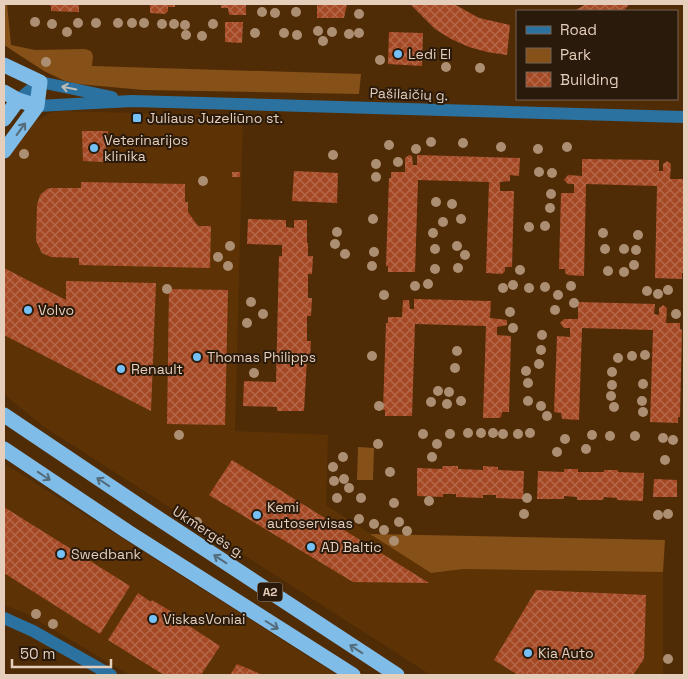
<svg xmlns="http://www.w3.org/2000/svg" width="688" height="679" font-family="'Space Grotesk',sans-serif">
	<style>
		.built { fill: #5d3305 }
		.green { fill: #865019 }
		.building { fill: url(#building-cross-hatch) }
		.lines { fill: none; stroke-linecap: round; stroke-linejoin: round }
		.minor { stroke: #2b72a0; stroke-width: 12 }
		.highway { stroke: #7fbce8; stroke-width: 15 }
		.tree { fill: #ac8e72 }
		.oneway { stroke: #c0bcb6 }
		.oneway2 { stroke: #546b7a }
		.poi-dot { fill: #75c0f6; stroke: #2a1a0b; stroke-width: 2 }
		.labels { text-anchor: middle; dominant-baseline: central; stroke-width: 4; stroke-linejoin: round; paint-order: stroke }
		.shield { fill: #2a1a0b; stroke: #ad9887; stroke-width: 1 }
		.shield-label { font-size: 12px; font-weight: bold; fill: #e5cebc }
		.poi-label { font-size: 14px; fill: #e5cebc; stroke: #2a1a0b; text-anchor: start }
		.street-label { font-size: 14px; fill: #e5cebc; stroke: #2a1a0b }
	</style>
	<defs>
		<pattern id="building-cross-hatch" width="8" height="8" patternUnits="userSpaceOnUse" patternTransform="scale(1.25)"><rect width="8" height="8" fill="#a54924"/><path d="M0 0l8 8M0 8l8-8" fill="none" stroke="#b56a4c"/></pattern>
	</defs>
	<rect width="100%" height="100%" fill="#502c06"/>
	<path class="built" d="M60 111 243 116 235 431 328 435 326 505 431 573 464 569 663 572V675H431L43 426 4 394V162L34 122 50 113Z
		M4 463 13 469 337 675H130L27 614 4 605Z"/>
	<path class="green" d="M4 4H7L11 45 35 50 85 49 91 51 93 56 92 66 361 74 359 94 144 90 77 84 65 81 44 71 4 45Z
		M358 447 374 448 373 480H357Z
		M370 534 665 540 663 572 464 569 431 573Z"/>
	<path class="building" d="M50 4H79V12L51 11V6H50Z
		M150 4H175V7H168V11L165 14 150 13Z
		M221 4H246V15H230L229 14 228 8H221Z
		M317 4H347L344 18H317Z
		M410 4H454L479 18 510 25 507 55 487 52 469 47 451 39 435 29Z
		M586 4H630L623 11H574Z
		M225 22H243L242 43 225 42Z
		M389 32 423 33 422 66 388 64Z
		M82 131H108L104 162 83 161Z
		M409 155 412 156 413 165H417V155L520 158 519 176 510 175V181L500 182V191H514L512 267H505V271L502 274 486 273 489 182 418 180 415 272H388V266H386L389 178H391V172H405V158Z
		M582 159 659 160V171H663V164L667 161 671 164 670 179H684V273H682V279L655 278 657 186 586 184 584 276 568 275 565 273V269H559L561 193H574V184H568L564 180 568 175 582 176Z
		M294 171 338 173 337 203 292 201Z
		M232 172H240V177H232Z
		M81 182 185 184V202H188V212L198 226H211L210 268 79 265V258L51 257 42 253 36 241 37 205 40 195 47 189 52 188H81Z
		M248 219 286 220V227L294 228V220H307V243H308V256H313L312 274H308V298H312L311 316H307V341H311L310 358H307L304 411H277V407L243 406 244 381 276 382 279 256H282V245L247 244Z
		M4 268 66 300V281L156 283 151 411 4 335Z
		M169 289 228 290 225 425 167 424Z
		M414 299 491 301 490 318 507 320V325L497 327V335L511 336 509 412H502L501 417 499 418H483L486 326 415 324 412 416H385V410H383L386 323H388V317H402L403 300H409L410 309H414Z
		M578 302 655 304 654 314 659 315V308L663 305 667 308 666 323H680V329L682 330 680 417H678V423L650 422 653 330 582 328 579 420 564 419H562L561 413 554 412 557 336 570 337V328H564L560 323 564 319H578Z
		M232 460 429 583 353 582 209 495Z
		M443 466H458V469L483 470V466L498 467V470L524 471 523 499 496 498V495H483V498L456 497V494H443V497L417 496V468L442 469Z
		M564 469H578V472H604V470H618V472L644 473 643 501 617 500V498L604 497 603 500H577V497L564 496V499H537L538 471 564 472Z
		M654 479 677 480V497H653Z
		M4 507 130 586 100 634 4 573Z
		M536 590 646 595 644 659 633 675H518L494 660Z
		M138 593 151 602 152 600 182 618 180 620 220 646 201 675H164L108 640Z
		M237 664 263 675H230Z"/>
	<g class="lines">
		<path class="minor" d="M18 100 40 82 112 97
			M37 106 132 101 684 117
			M4 618 33 631 111 675"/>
		<path class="highway" d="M4 65 40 82 37 106 4 151
			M4 92 18 100 37 106
			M4 119 18 100
			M4 415 144 509 397 675
			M4 449 128 532 353 675"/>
	</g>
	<g class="tree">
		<circle cx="262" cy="12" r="5"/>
		<circle cx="296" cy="12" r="5"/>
		<circle cx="275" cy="13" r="5"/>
		<circle cx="359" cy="14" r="5"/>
		<circle cx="35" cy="22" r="5"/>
		<circle cx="78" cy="23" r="5"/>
		<circle cx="96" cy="23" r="5"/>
		<circle cx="118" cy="23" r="5"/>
		<circle cx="132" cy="23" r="5"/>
		<circle cx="144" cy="23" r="5"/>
		<circle cx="52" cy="24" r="5"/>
		<circle cx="162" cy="24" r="5"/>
		<circle cx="174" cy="24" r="5"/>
		<circle cx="213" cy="24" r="5"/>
		<circle cx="185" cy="25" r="5"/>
		<circle cx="318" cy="31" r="5"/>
		<circle cx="67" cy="32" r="5"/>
		<circle cx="332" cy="32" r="5"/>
		<circle cx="255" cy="33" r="5"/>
		<circle cx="284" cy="33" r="5"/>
		<circle cx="359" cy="33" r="5"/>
		<circle cx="349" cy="34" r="5"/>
		<circle cx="186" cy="35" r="5"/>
		<circle cx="297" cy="35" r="5"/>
		<circle cx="202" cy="36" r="5"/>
		<circle cx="323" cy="41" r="5"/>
		<circle cx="380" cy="60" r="5"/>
		<circle cx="46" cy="62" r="5"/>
		<circle cx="446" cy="67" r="5"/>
		<circle cx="480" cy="68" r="5"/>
		<circle cx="431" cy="142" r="5"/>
		<circle cx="463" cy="143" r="5"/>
		<circle cx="389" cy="145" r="5"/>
		<circle cx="501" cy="147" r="5"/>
		<circle cx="567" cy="147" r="5"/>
		<circle cx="416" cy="149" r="5"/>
		<circle cx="538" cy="149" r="5"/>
		<circle cx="24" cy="154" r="5"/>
		<circle cx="333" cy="155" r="5"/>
		<circle cx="398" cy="162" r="5"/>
		<circle cx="376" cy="164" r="5"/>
		<circle cx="539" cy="172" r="5"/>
		<circle cx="552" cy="173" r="5"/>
		<circle cx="376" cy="177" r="5"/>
		<circle cx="203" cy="181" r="5"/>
		<circle cx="551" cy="194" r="5"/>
		<circle cx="436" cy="202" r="5"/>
		<circle cx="452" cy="204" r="5"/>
		<circle cx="550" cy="208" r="5"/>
		<circle cx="373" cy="219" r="5"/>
		<circle cx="461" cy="219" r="5"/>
		<circle cx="443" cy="222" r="5"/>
		<circle cx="545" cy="226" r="5"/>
		<circle cx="529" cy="227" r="5"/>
		<circle cx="337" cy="232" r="5"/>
		<circle cx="433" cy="233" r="5"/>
		<circle cx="603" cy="233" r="5"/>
		<circle cx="638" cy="235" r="5"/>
		<circle cx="335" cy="244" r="5"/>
		<circle cx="230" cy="246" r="5"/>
		<circle cx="457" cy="246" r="5"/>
		<circle cx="435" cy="249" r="5"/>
		<circle cx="605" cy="249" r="5"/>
		<circle cx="624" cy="249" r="5"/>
		<circle cx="636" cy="250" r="5"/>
		<circle cx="374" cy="252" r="5"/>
		<circle cx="345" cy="254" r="5"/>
		<circle cx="465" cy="255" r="5"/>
		<circle cx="218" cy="257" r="5"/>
		<circle cx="634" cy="265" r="5"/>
		<circle cx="228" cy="266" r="5"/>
		<circle cx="372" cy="266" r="5"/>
		<circle cx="458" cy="268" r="5"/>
		<circle cx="435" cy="269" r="5"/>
		<circle cx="520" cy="270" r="5"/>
		<circle cx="608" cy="271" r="5"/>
		<circle cx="624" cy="272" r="5"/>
		<circle cx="428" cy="284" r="5"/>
		<circle cx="513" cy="285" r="5"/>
		<circle cx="415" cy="286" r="5"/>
		<circle cx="571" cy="286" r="5"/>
		<circle cx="545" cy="287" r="5"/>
		<circle cx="503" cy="288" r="5"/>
		<circle cx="529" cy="288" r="5"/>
		<circle cx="167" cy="289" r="5"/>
		<circle cx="668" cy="290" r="5"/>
		<circle cx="647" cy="291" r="5"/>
		<circle cx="658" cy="294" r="5"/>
		<circle cx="384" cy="295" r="5"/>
		<circle cx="558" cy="295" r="5"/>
		<circle cx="251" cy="302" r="5"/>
		<circle cx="574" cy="303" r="5"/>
		<circle cx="555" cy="310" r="5"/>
		<circle cx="510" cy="312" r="5"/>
		<circle cx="263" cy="314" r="5"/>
		<circle cx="676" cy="314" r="5"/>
		<circle cx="247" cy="323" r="5"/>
		<circle cx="513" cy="328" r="5"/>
		<circle cx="542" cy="335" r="5"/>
		<circle cx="541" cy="350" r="5"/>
		<circle cx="457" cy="351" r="5"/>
		<circle cx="645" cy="355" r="5"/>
		<circle cx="372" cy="356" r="5"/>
		<circle cx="632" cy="356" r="5"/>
		<circle cx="618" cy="358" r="5"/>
		<circle cx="539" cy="364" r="5"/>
		<circle cx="455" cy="368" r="5"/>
		<circle cx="526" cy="371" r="5"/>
		<circle cx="612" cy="372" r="5"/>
		<circle cx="254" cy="373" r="5"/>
		<circle cx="528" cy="383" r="5"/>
		<circle cx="643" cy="384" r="5"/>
		<circle cx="612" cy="385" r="5"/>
		<circle cx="438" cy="391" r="5"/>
		<circle cx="449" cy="392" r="5"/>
		<circle cx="611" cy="396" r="5"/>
		<circle cx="461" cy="401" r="5"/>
		<circle cx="528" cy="401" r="5"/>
		<circle cx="642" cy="401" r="5"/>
		<circle cx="431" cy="402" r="5"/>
		<circle cx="447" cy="404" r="5"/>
		<circle cx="379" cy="406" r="5"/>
		<circle cx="541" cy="406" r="5"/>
		<circle cx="614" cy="407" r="5"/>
		<circle cx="643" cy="412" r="5"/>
		<circle cx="547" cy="416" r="5"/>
		<circle cx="468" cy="433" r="5"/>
		<circle cx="481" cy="433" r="5"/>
		<circle cx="493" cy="433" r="5"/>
		<circle cx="530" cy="433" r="5"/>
		<circle cx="423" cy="434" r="5"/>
		<circle cx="450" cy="434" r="5"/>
		<circle cx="503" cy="434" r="5"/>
		<circle cx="518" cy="434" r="5"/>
		<circle cx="179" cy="435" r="5"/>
		<circle cx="592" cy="435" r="5"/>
		<circle cx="610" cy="436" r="5"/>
		<circle cx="635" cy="436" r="5"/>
		<circle cx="663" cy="438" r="5"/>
		<circle cx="565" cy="439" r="5"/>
		<circle cx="673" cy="440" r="5"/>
		<circle cx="378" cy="444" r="5"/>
		<circle cx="437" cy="444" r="5"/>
		<circle cx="586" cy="449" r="5"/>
		<circle cx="557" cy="452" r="5"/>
		<circle cx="343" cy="457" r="5"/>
		<circle cx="432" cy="457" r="5"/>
		<circle cx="665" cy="460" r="5"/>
		<circle cx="333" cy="467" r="5"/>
		<circle cx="390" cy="472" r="5"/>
		<circle cx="344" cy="479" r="5"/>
		<circle cx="334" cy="481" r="5"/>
		<circle cx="349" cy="488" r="5"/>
		<circle cx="337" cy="498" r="5"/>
		<circle cx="361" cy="498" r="5"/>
		<circle cx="527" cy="498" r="5"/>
		<circle cx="429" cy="501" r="5"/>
		<circle cx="394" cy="503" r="5"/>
		<circle cx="524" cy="514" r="5"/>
		<circle cx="668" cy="514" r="5"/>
		<circle cx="658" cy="515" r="5"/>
		<circle cx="359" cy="519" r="5"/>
		<circle cx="197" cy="522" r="5"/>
		<circle cx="399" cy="522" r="5"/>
		<circle cx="374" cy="524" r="5"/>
		<circle cx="384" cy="530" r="5"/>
		<circle cx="407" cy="531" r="5"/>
		<circle cx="394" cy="541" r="5"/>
		<circle cx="36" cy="614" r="5"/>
		<circle cx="53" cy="624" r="5"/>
		<circle cx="668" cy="659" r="5"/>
	</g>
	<defs><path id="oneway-shaft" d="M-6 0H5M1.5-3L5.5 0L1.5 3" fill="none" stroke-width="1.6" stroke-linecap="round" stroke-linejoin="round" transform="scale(1.25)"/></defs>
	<use class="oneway" href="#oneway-shaft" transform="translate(69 88) rotate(-169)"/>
	<g class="oneway2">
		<use href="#oneway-shaft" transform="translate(21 129) rotate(-54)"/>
		<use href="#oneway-shaft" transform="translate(44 476) rotate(34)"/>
		<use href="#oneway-shaft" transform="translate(103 482) rotate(-146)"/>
		<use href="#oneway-shaft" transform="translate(220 559) rotate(-147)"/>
		<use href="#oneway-shaft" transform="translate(272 625) rotate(32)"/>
		<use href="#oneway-shaft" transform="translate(356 649) rotate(-147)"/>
	</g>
	<g class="poi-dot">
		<circle cx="398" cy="54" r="5"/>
		<rect x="132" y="113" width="10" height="10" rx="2.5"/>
		<circle cx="94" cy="148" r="5"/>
		<circle cx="28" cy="310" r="5"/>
		<circle cx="197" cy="357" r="5"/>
		<circle cx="121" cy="369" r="5"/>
		<circle cx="257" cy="515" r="5"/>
		<circle cx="311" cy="547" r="5"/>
		<circle cx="61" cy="554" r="5"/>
		<circle cx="153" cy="619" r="5"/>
		<circle cx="528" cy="653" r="5"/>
	</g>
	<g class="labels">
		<rect class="shield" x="257.5" y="582.5" width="25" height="19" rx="4"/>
		<g class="shield-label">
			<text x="270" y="592">A2</text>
		</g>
		<g class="poi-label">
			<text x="408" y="54">Ledi El</text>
			<text x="147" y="118">Juliaus Juzeliūno st.</text>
			<text x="104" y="140">Veterinarijos<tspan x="104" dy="16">klinika</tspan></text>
			<text x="38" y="310">Volvo</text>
			<text x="207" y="357">Thomas Philipps</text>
			<text x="131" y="369">Renault</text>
			<text x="267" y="507">Kemi<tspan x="267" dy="16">autoservisas</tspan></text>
			<text x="321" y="547">AD Baltic</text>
			<text x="71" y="554">Swedbank</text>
			<text x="163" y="619">ViskasVoniai</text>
			<text x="538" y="653">Kia Auto</text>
		</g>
		<g class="street-label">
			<text transform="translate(409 94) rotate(2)">Pašilaičių g.</text>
			<text transform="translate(209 532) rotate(33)">Ukmergės g.</text>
		</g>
	</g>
	<rect width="688" height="679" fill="none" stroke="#e5cebc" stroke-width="10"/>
	<rect x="516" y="10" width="162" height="90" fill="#2a1a0b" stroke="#756252"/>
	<rect x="526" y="26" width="25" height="8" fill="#2b72a0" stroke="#756252"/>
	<text x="560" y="35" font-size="15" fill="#e5cebc">Road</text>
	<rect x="526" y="48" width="25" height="15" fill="#865019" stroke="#756252"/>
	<text x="560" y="60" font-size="15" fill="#e5cebc">Park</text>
	<rect x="526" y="72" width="25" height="15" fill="url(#building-cross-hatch)" stroke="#756252"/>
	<text x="560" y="85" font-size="15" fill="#e5cebc">Building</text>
	<path d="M12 659v8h99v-8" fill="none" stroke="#e5cebc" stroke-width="2.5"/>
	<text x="20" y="659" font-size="15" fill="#e5cebc" stroke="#2a1a0b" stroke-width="4" paint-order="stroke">50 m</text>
</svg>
